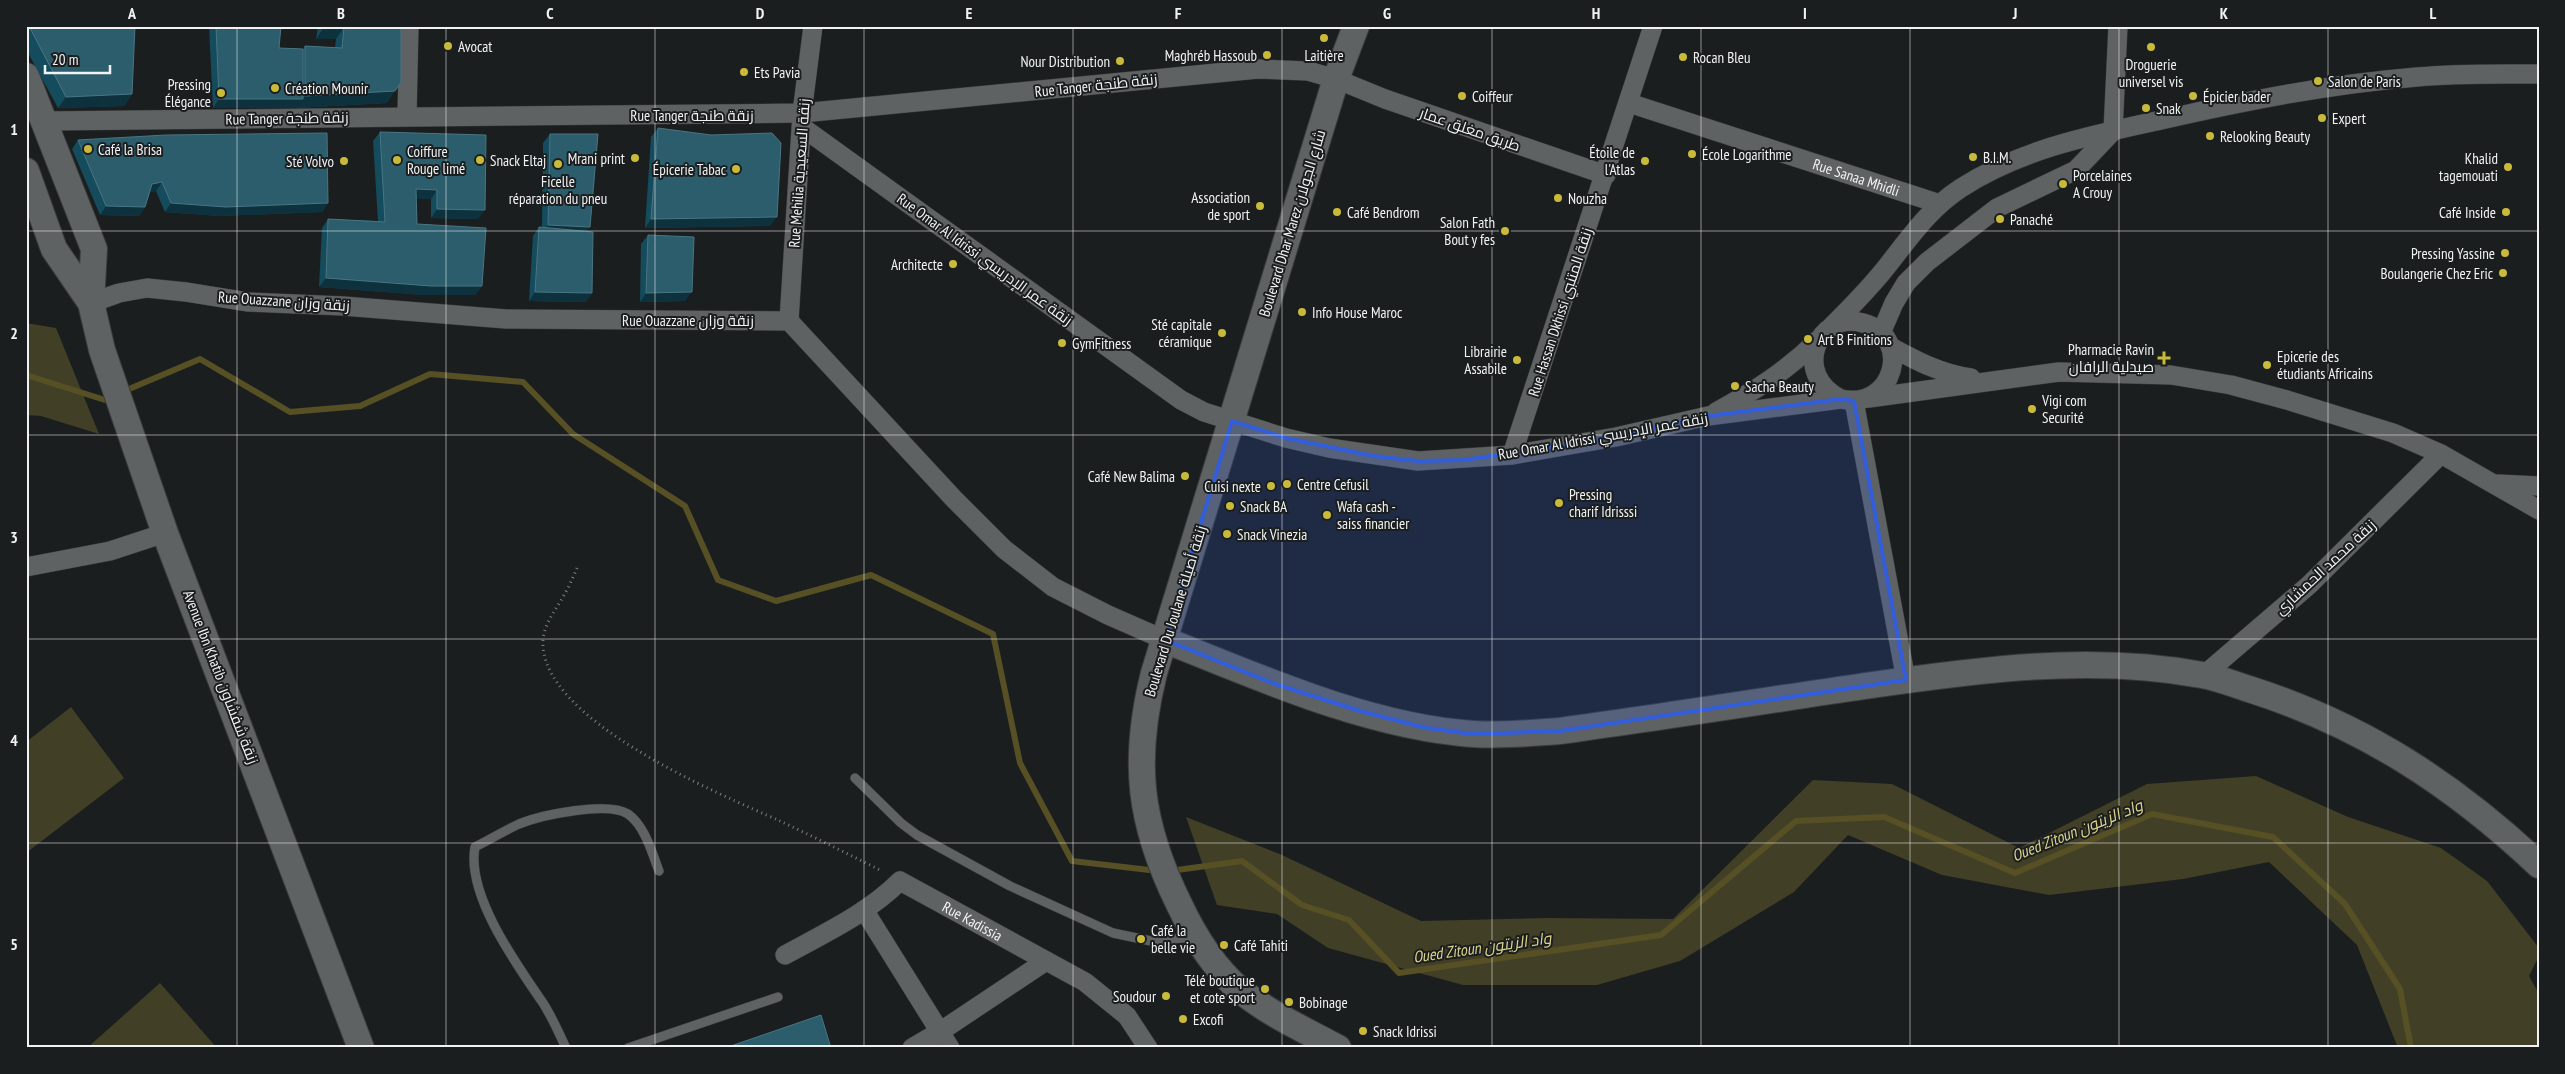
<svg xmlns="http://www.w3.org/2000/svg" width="2565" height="1074" font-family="'PT Sans Narrow',Cairo,sans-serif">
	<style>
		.green { fill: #423f27 }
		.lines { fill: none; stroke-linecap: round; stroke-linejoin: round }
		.stream { stroke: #565024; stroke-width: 6 }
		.lane-casing { stroke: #3a3b3c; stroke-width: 10 }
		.street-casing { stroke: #3a3b3c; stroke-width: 20 }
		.secondary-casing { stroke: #3a3b3c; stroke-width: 28 }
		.path { stroke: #7d7f80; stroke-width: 3; stroke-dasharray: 1 4; stroke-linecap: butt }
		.lane { stroke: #5f6263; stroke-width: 9 }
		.street { stroke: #5f6263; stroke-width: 19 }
		.secondary { stroke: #5f6263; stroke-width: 26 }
		.wall { fill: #144c5d }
		.shaded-wall { fill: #0d323e }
		.building { fill: #2b5d6d; stroke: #4a7582 }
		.marked { fill: #325edb; fill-opacity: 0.2; stroke: #325edb; stroke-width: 4; stroke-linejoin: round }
		.grid { fill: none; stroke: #f1f2f3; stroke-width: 1; stroke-opacity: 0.55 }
		.poi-dot { fill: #caba3a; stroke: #1b1e1f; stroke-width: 2 }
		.labels { text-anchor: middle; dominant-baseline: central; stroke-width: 4; stroke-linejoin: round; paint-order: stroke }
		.poi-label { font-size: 15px; fill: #f1f2f3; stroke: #1b1e1f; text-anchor: start }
		.street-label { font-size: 15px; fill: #f1f2f3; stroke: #1b1e1f }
		.water-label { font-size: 16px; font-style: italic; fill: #ded58c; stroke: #1b1e1f }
		.neatline { fill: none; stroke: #f1f2f3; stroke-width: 2 }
		.grid-label { font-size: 16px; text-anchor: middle; font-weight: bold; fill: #f1f2f3 }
	</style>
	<rect width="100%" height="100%" fill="#1b1e1f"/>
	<path class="green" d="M26 323 56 328 99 434 41 416 26 415Z
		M71 707 124 778 26 853V742Z
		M2256 776 2348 817 2441 848 2487 881 2539 948V956L2529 976 2539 994V1048H2398L2357 945 2269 862 2183 879 2049 895 1942 875 1848 835 1794 892 1680 961 1597 985H1463L1328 948 1277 914 1217 905 1186 817 1282 855 1421 921 1548 918 1673 919 1813 780 1892 784 2019 848 2147 784Z
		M160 983 217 1048H87Z"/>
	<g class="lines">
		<path class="stream" d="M26 375 105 400 113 396
			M122 392 200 359 290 412 360 406 430 374 523 382 573 434 685 506 718 580 776 601 871 575 993 634 1020 763 1072 861 1158 871
			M1170 871 1242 861 1302 905 1349 920 1399 973 1661 935 1796 821 1884 817 2015 873 2152 814 2273 837 2345 904 2400 989 2411 1048"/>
		<defs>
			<path id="lane" d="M855 778 901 823 917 835 1010 886 1113 933 1151 941 1193 937
				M566 1048C559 1033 552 1017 543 1003 517 965 466 895 475 847 489 840 504 831 519 824 541 815 608 801 628 814 645 826 652 853 659 871
				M628 1048 778 997"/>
			<g id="street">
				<path id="s1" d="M1629 103 1940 204"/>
				<path d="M407 116 409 26"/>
				<path d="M45 121 802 113 1258 69 1308 71 1336 79 1385 99 1606 175"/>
				<path d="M802 127 1181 400 1204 412 1286 438 1329 448 1418 461 1512 455 1616 437 1708 416 1841 399C1894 411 1914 337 1863 323 1817 310 1791 375 1841 399"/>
				<path d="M91 303 119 293 147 288 186 292 248 302 343 306 506 319 789 321 954 499 1004 549 1053 587 1108 615 1165 640"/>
				<path d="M789 321 802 113 813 26"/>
				<path d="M1832 326C1852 306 1871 287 1888 265 1910 237 1930 208 1961 188 2021 149 2092 135 2161 120 2245 101 2330 84 2417 77 2457 73 2498 74 2539 74"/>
				<path d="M1881 333 1894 303 1906 283 1927 262 1997 208 2076 170 2113 131 2118 26"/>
				<path d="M1891 347C1917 361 1941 374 1971 378"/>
				<path d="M1869 398 2059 372 2171 375 2231 385 2287 400 2393 433 2441 454 2539 510"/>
				<path d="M1854 401 1906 680"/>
				<path d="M1716 412C1756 390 1785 372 1818 340"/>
				<path d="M1512 455 1653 26"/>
				<path d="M2498 484 2539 486"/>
				<path d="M26 567 110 551 165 533"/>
				<path d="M2204 675 2309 585 2441 454"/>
				<path d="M864 910 950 1048"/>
				<path id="s2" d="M785 955C825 933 868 913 900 881L1085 982 1127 1016 1148 1048"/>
				<path d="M912 1048 941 1031 1046 961"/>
			</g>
			<path id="secondary" d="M26 76 94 249 91 303 102 350 165 533 361 1048
				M26 171 54 249 91 303
				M1165 640C1260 678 1370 727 1473 734 1502 736 1531 733 1560 731 1662 717 1763 701 1865 686 1976 670 2091 654 2202 675 2219 678 2236 685 2252 690 2364 726 2454 785 2539 865
				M1338 1048C1305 1030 1269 1014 1240 990 1213 967 1194 936 1179 904 1139 823 1132 761 1154 673L1336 79 1356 26"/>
		</defs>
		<use href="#lane" class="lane-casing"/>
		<use href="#street" class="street-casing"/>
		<use href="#secondary" class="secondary-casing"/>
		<path class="path" d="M577 568C573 577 569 587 564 595 556 610 545 622 543 639 537 719 720 794 780 821 814 837 848 854 882 871"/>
		<use href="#lane" class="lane"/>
		<use href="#street" class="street"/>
		<use href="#secondary" class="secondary"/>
	</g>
	<path class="wall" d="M26 26H135L132 94 124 106 58 108 26 49Z
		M209 26H281L279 48 303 49 305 46 335 48 336 39H316L318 26H401L387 103 296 108H213Z
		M658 128 770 226 645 228 651 137Z
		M380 132 478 219 431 218V199L416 198 417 224 482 286 475 295H424L319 287 322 228 328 219 378 221 373 141Z
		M550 134 586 232V302L529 301 533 236 539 227 542 228 543 143Z
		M78 140 328 203 322 212 219 216 165 212 156 191 150 192 145 207 139 216 100 215 72 149Z
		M648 235 685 301 640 302 641 244Z"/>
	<path class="shaded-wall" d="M324 27H344L336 39H316Z
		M401 82 387 103 296 108H213L219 99H303L305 96Z
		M132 94 124 106 58 108 66 97Z
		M162 182 156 191 146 193 152 184Z
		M416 189 437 190 431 199 410 198Z
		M171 203H328L322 212 219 216 165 212Z
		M106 206 145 207 139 216 100 215Z
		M437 209 485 210 478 219 431 218Z
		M777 217 770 226 645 228 651 219Z
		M548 225 590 227 583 236 542 234Z
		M326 278 482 286 475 295H424L319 287Z
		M535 292 592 293 586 302 529 301Z
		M692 292 685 301 640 302 646 293Z"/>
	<path class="building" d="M29 26H135L132 94 66 97Z
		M216 26H281L279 48 303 49V99H219Z
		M324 26H401V82L395 91 305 96V46L342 48 344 27H324Z
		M658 128 711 135 772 133 781 143 777 217 651 219Z
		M380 132 486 135 485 210 437 209V190L416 189 417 224 486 228 482 286H431L326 278 328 219 385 222Z
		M327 133 328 203 226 207 171 203 162 182 152 184 145 207 106 206 78 140 166 135Z
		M550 134H598L590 227 548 225Z
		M539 227 593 232 592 293 535 292Z
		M648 235 694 237 692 292 646 293Z
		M821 1015 831 1048H725Z"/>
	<path class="marked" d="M1841 399 1854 401 1906 680 1560 731 1472 734 1426 728 1360 711 1272 683 1165 640 1232 421 1286 438 1374 456 1418 461 1463 460 1565 446 1708 416Z"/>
	<path class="grid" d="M237 26V1048M446 26V1048M655 26V1048M864 26V1048M1073 26V1048M1282 26V1048M1492 26V1048M1701 26V1048M1910 26V1048M2119 26V1048M2328 26V1048M26 231H2539M26 435H2539M26 639H2539M26 843H2539"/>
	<g class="poi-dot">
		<circle cx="1324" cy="38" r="5"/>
		<circle cx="448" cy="46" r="5"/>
		<circle cx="2151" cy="47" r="5"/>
		<circle cx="1267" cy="55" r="5"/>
		<circle cx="1683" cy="57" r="5"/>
		<circle cx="1120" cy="61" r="5"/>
		<circle cx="744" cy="72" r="5"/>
		<circle cx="2318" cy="81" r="5"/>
		<circle cx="275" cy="88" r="5"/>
		<circle cx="221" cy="93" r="5"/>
		<circle cx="1462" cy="96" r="5"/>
		<circle cx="2193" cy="96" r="5"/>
		<circle cx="2146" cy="108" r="5"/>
		<circle cx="2322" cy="118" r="5"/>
		<circle cx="2210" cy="136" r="5"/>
		<circle cx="88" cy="149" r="5"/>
		<circle cx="1692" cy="154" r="5"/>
		<circle cx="1973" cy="157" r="5"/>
		<circle cx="635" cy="158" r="5"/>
		<circle cx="397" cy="160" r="5"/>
		<circle cx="480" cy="160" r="5"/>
		<circle cx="344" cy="161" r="5"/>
		<circle cx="1645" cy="161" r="5"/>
		<circle cx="558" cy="164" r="5"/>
		<circle cx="2508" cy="167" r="5"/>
		<circle cx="736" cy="169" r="5"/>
		<circle cx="2063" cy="184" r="5"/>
		<circle cx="1558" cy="198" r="5"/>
		<circle cx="1260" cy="206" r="5"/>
		<circle cx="1337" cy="212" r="5"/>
		<circle cx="2506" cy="212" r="5"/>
		<circle cx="2000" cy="219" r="5"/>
		<circle cx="1505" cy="231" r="5"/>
		<circle cx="2505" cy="253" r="5"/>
		<circle cx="953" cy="264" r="5"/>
		<circle cx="2503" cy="273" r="5"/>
		<circle cx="1302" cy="312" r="5"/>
		<circle cx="1222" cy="333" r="5"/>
		<circle cx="1808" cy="339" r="5"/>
		<circle cx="1062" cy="343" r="5"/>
		<path d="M2161.5 350.5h5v5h5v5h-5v5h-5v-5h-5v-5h5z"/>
		<circle cx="1517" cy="360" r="5"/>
		<circle cx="2267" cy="365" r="5"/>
		<circle cx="1735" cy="386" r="5"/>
		<circle cx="2032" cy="409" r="5"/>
		<circle cx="1185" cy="476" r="5"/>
		<circle cx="1287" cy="484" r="5"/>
		<circle cx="1271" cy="486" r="5"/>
		<circle cx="1559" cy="503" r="5"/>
		<circle cx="1230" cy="506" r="5"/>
		<circle cx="1327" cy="515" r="5"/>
		<circle cx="1227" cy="534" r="5"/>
		<circle cx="1141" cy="939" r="5"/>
		<circle cx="1224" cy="945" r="5"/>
		<circle cx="1265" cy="989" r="5"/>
		<circle cx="1166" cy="996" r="5"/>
		<circle cx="1289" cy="1002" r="5"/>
		<circle cx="1183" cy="1019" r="5"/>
		<circle cx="1363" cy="1031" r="5"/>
	</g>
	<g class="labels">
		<g class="poi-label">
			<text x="458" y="46">Avocat</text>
			<text x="1257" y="55" text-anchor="end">Maghréb Hassoub</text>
			<text x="1324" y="55" text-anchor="middle">Laitière</text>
			<text x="1693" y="57">Rocan Bleu</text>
			<text x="1110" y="61" text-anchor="end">Nour Distribution</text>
			<text x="2151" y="64" text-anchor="middle">Droguerie<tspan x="2151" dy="17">universel vis</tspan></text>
			<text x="754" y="72">Ets Pavia</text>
			<text x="2328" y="81">Salon de Paris</text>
			<text x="211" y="84" text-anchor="end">Pressing<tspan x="211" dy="17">Élégance</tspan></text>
			<text x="285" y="88">Création Mounir</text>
			<text x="1472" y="96">Coiffeur</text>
			<text x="2203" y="96">Épicier bader</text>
			<text x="2156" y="108">Snak</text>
			<text x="2332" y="118">Expert</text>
			<text x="2220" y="136">Relooking Beauty</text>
			<text x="98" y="149">Café la Brisa</text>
			<text x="407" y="151">Coiffure<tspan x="407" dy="17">Rouge limé</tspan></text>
			<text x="1635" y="152" text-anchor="end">Étoile de<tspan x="1635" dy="17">l'Atlas</tspan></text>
			<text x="1702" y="154">École Logarithme</text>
			<text x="1983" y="157">B.I.M.</text>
			<text x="625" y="158" text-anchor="end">Mrani print</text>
			<text x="2498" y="158" text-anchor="end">Khalid<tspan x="2498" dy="17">tagemouati</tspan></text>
			<text x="490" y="160">Snack Eltaj</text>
			<text x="334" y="161" text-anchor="end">Sté Volvo</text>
			<text x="726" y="169" text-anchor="end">Épicerie Tabac</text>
			<text x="2073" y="175">Porcelaines<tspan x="2073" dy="17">A Crouy</tspan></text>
			<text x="558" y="181" text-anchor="middle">Ficelle<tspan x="558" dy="17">réparation du pneu</tspan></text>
			<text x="1250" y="197" text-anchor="end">Association<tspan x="1250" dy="17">de sport</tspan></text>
			<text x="1568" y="198">Nouzha</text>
			<text x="1347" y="212">Café Bendrom</text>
			<text x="2496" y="212" text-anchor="end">Café Inside</text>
			<text x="2010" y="219">Panaché</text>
			<text x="1495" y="222" text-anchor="end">Salon Fath<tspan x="1495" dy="17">Bout y fes</tspan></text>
			<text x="2495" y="253" text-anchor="end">Pressing Yassine</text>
			<text x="943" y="264" text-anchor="end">Architecte</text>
			<text x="2493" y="273" text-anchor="end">Boulangerie Chez Eric</text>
			<text x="1312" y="312">Info House Maroc</text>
			<text x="1212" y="324" text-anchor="end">Sté capitale<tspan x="1212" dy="17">céramique</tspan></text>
			<text x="1818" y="339">Art B Finitions</text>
			<text x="1072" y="343">GymFitness</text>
			<text x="2154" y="349" text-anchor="end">Pharmacie Ravin<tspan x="2154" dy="17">صيدلية الرافان</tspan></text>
			<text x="1507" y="351" text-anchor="end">Librairie<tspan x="1507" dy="17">Assabile</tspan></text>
			<text x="2277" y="356">Epicerie des<tspan x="2277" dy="17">étudiants Africains</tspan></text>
			<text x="1745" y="386">Sacha Beauty</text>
			<text x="2042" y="400">Vigi com<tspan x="2042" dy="17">Securité</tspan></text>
			<text x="1175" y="476" text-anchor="end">Café New Balima</text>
			<text x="1297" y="484">Centre Cefusil</text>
			<text x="1261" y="486" text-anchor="end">Cuisi nexte</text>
			<text x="1569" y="494">Pressing<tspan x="1569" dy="17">charif Idrisssi</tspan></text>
			<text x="1240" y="506">Snack BA</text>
			<text x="1337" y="506">Wafa cash -<tspan x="1337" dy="17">saiss financier</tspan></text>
			<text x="1237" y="534">Snack Vinezia</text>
			<text x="1151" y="930">Café la<tspan x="1151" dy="17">belle vie</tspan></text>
			<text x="1234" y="945">Café Tahiti</text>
			<text x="1255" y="980" text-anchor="end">Télé boutique<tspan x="1255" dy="17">et cote sport</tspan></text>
			<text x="1156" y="996" text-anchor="end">Soudour</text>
			<text x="1299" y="1002">Bobinage</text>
			<text x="1193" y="1019">Excofi</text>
			<text x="1373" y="1031">Snack Idrissi</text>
		</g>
		<g class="street-label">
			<text transform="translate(1096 85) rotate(-6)">Rue Tanger زنقة طنجة</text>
			<text x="692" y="115">Rue Tanger زنقة طنجة</text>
			<text transform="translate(287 118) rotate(-1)">Rue Tanger زنقة طنجة</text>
			<text transform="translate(1470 129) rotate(19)">طريق مغلق عمار</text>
			<text transform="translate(799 173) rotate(-86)">Rue Mehilia زنقة السعيدية</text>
			<text stroke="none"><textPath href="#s1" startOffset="239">Rue Sanaa Mhidli</textPath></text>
			<text transform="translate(1292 223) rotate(-73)">Boulevard Dhar Marez شارع الجولان</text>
			<text transform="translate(985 259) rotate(36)">Rue Omar Al Idrissi زنقة عمر الإدريسي</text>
			<text transform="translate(284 301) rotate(4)">Rue Ouazzane زنقة وزان</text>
			<text transform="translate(1560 312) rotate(-72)">Rue Hassan Dkhissi زنقة المتنبي</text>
			<text x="688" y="320">Rue Ouazzane زنقة وزان</text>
			<text transform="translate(1603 436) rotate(-10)">Rue Omar Al Idrissi زنقة عمر الإدريسي</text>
			<text transform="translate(2325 567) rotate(-43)">زنقة محمد الحمشاري</text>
			<text transform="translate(1175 611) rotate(-73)">Boulevard Du Joulane زنقة أصيلة</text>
			<text transform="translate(221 677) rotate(69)">Avenue Ibn Khatib زنقة شفشاون</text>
			<text stroke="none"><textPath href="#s2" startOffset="220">Rue Kadissia</textPath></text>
		</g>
		<g class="water-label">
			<text transform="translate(2077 830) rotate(-22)">Oued Zitoun واد الزيتون</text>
			<text transform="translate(1482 947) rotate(-8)">Oued Zitoun واد الزيتون</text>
		</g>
	</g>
	<rect width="2565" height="1074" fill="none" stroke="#1b1e1f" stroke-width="55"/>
	<path d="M45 65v8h65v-8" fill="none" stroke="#f1f2f3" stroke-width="2.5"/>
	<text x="52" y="65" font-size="15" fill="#f1f2f3" stroke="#1b1e1f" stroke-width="4" paint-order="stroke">20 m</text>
	<rect x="28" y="28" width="2510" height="1018" class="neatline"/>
	<g class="grid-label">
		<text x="132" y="19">A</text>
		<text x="341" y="19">B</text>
		<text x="550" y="19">C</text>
		<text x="760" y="19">D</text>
		<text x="969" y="19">E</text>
		<text x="1178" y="19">F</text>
		<text x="1387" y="19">G</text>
		<text x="1596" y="19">H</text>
		<text x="1805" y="19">I</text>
		<text x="2015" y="19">J</text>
		<text x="2224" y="19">K</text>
		<text x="2433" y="19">L</text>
		<text x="14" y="135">1</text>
		<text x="14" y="339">2</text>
		<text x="14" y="543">3</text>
		<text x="14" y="746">4</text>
		<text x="14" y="950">5</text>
	</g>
</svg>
